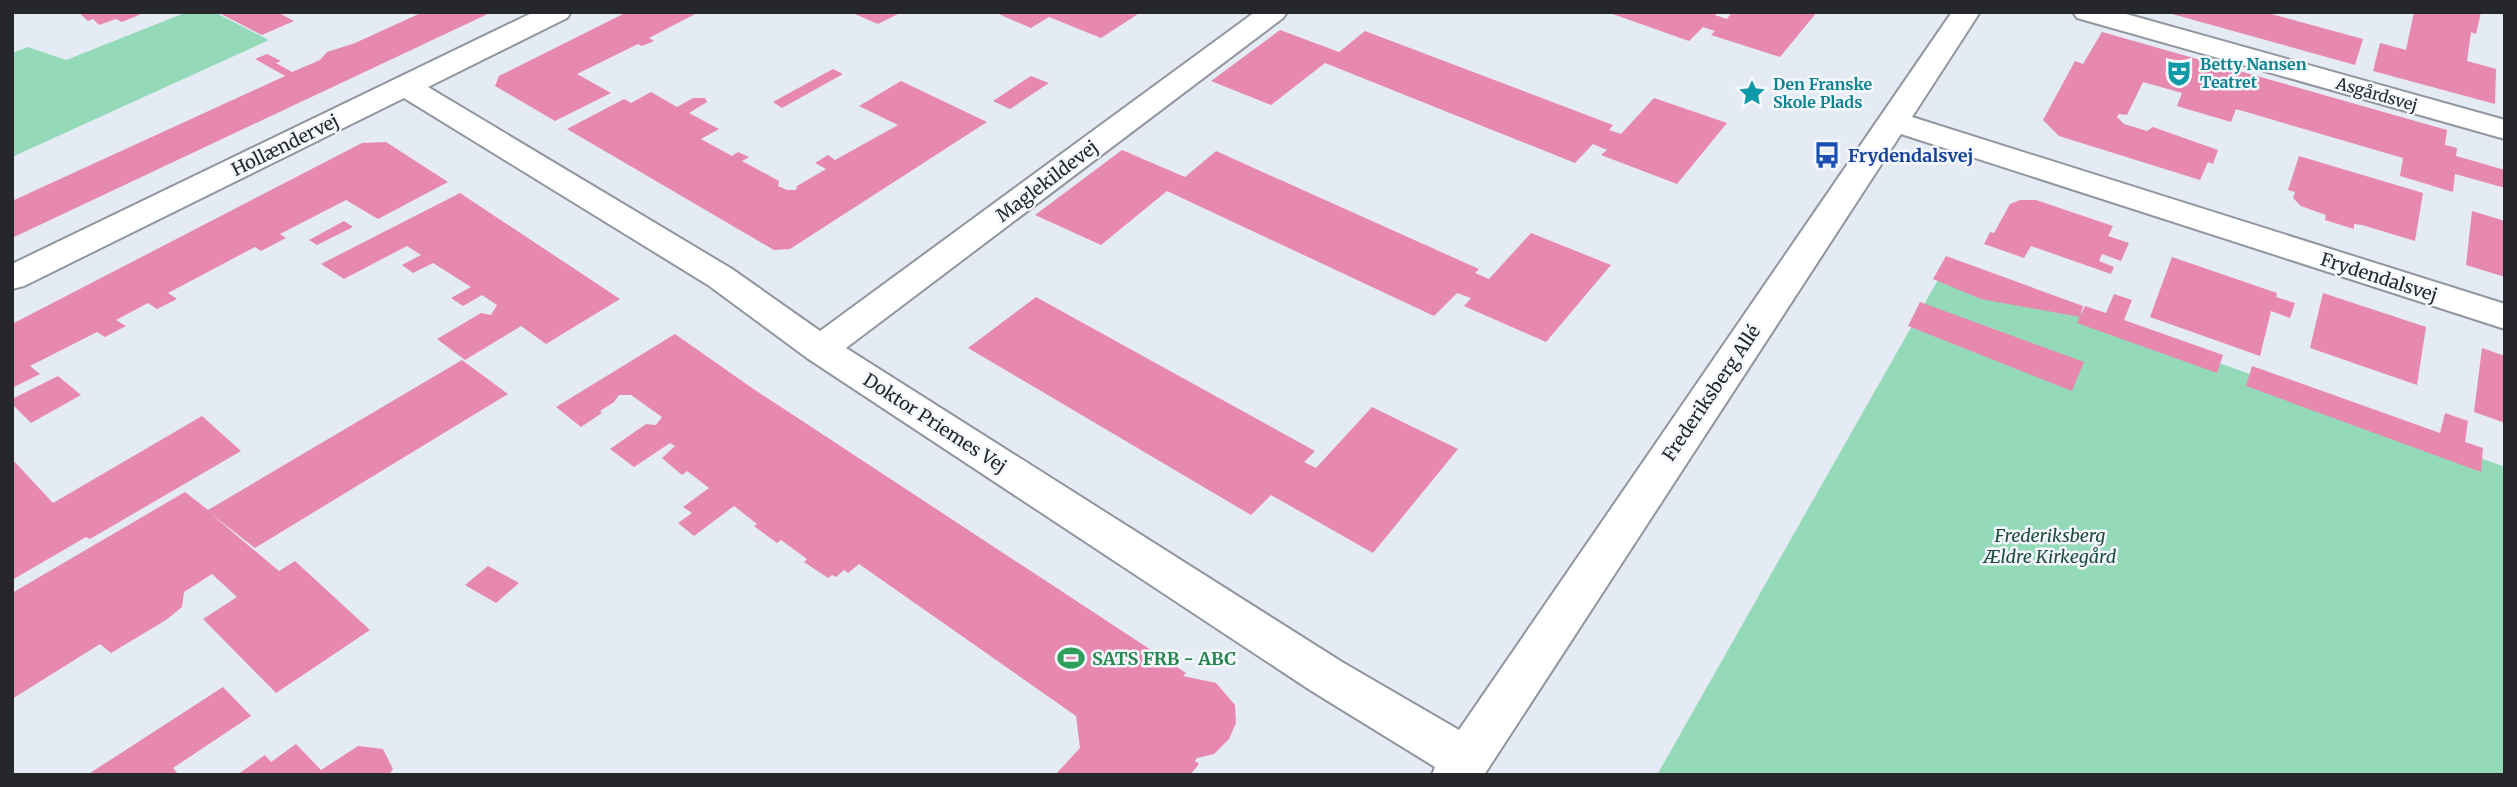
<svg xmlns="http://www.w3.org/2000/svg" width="2517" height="787" font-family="Merriweather,serif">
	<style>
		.green { fill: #94dab8 }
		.building { fill: #e788af }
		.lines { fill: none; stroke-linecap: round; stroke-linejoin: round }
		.minor-casing { stroke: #90959e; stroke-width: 4 }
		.minor { fill: #fff; fill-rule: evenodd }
		.labels { text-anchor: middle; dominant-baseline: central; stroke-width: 5; stroke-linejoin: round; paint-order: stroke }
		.far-culture-label { font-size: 16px; font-weight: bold; fill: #0d838f; stroke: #f4f8fe; text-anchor: start }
		.far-street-label { font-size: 16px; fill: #25272a; stroke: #f4f8fe }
		.street-label { font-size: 18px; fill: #25272a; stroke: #f4f8fe }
		.transit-label { font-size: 18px; font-weight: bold; fill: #164399; stroke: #f4f8fe; text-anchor: start }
		.park-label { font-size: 18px; font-style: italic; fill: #1e4c39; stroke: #f4f8fe }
		.leisure-label { font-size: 18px; font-weight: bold; fill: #27864d; stroke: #f4f8fe; text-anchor: start }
	</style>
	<rect width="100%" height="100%" fill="#e5ebf4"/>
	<path class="green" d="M187 12H214L269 40 12 157V53L28 47 66 60Z
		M1947 264 2505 467V775H1657Z"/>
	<path class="building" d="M78 12 130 13 146 12 122 22 116 19 99 25 93 19 88 21Z
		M217 12H277L294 21 262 35Z
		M423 12H492L12 238V201L285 76 255 59 267 54 281 61 276 63 292 72 320 60 327 52 355 43Z
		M627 12H699L649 38 654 41 642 46 638 44 577 74 611 93 555 121 495 86 499 76Z
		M850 12H902L878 24Z
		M994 12H1141L1101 38 1049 17 1031 28Z
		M1607 12H1718L1715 15 1727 19 1732 12H1817L1780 57 1711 35 1715 31 1703 27 1689 41Z
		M2165 12H2264L2363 39 2355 65Z
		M2414 12H2481L2476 34 2471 32 2467 61 2496 69 2495 104 2373 71 2380 43 2406 50Z
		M1280 30 1339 52 1365 31 1613 125 1609 130 1621 134 1654 98 1727 123 1677 184 1601 155 1607 150 1593 144 1575 163 1325 63 1271 105 1211 81Z
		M2102 32 2447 130 2445 145 2457 148 2456 156 2505 170V188L2455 174 2453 192 2400 176 2403 158 2236 109 2231 122 2177 106 2182 93 2143 82 2127 115 2119 114 2117 117 2124 124 2147 131 2153 127 2218 150 2213 164 2208 162 2200 180 2059 136 2043 120 2075 61 2083 64Z
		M833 69 843 74 782 108 773 102Z
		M1031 76 1049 83 1010 109 993 101Z
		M901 81 987 122 790 249 774 250 567 129 624 99 631 103 651 92 677 107 693 98H705L707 102 689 113 719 129 701 139 732 156 738 152 749 157 742 161 779 181 778 186 787 190H796L797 186 826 169 815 163 828 155 835 160 898 125 859 106Z
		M386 142 448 182 378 219 346 200 280 234 286 238 261 251 255 247 168 293 177 299 157 309 148 303 116 320 126 326 105 337 97 332 30 366 40 374 14 387 12 385V324L362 143Z
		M1122 150 1185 177 1216 151 1479 269 1475 273 1489 279 1531 233 1611 265 1546 342 1464 306 1471 298 1457 293 1434 316 1167 191 1101 245 1035 215Z
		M2299 156 2423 193 2415 241 2362 225 2354 224V229L2325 220 2326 215 2301 206 2293 198 2295 192 2288 190Z
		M460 193 620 299 546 344 521 326 465 360 437 339 481 313 491 315 497 305 482 295 463 306 451 298 471 287 433 263 413 273 402 265 421 255 407 246 344 279 321 264Z
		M2020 200H2036L2113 226 2108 236 2129 243 2121 261 2102 254 2099 261 2114 267 2111 274 2031 246 2024 258 1984 244 1990 232 1994 233 2010 204Z
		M2472 211 2505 221V277L2466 265Z
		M344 221 353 227 317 245 309 240Z
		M1946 256 2083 306 2080 317 1981 299 1933 279Z
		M2172 257 2277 293 2276 297 2295 303 2290 318 2271 311 2260 356 2150 317Z
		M2323 293 2426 327 2417 385 2310 348Z
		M2114 294 2132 300 2124 320 2223 355 2217 373 2077 323 2085 306 2106 313Z
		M1036 297 1315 451 1304 462 1316 468 1372 407 1458 449 1373 553 1271 495 1251 515 968 348Z
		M1920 302 2084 362 2072 391 1908 326Z
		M675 334 752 388 1186 673 1183 676 1216 683 1235 705 1236 723 1229 739 1214 754 1197 758 1195 761 1199 764 1190 775H1055L1080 748 1076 716 859 564 848 573 844 570 836 577 832 575 828 578 804 562 807 559 781 540 777 543 754 526 757 524 734 506 694 536 678 523 692 513 683 507 709 488 687 471 682 475 662 458 675 446 670 443 634 467 610 449 646 424 656 425 662 417 631 395H619L614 402 600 411 602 413 581 427 556 407Z
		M2482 348 2505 356V423L2474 412Z
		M462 360 508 394 255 548 210 513 279 571 295 561 370 630 276 693 203 619 237 597 212 574 184 592 182 607 166 620 111 653 100 644 12 699V593L185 492 208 510Z
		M2252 366 2440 433 2445 413 2468 421 2465 442 2483 448 2481 472 2246 386Z
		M58 376 81 395 31 423 12 404V399Z
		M202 416 241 451 90 539 86 537 12 580V459L53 503Z
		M488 566 519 583 496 603 465 585Z
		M223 687 251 716 173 768 179 775H87Z
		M296 744 321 770 358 746 383 749 393 769 389 775H237L265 755 271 762Z"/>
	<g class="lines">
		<defs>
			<path id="minor" d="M534 12H571L567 18 428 87 732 269 820 331 1255 12H1287L1283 18 846 348 1342 662 1459 730 1952 12H1980L1912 117 2505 304V329L1901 134 1484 775H1432L1435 767 1310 690 807 358 708 285 404 98 24 286 12 289V264Z
				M2073 12H2119L2505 120V139L2077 18Z"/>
		</defs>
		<use href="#minor" class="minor-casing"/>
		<use href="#minor" class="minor"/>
	</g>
	<defs>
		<symbol id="theatre-bare" viewBox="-9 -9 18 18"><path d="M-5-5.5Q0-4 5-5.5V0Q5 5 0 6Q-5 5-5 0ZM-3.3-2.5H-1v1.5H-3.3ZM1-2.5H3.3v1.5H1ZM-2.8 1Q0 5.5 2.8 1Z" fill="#0f9aa8" stroke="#f4f8fe" stroke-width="2.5" paint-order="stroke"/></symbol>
		<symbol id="sight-bare" viewBox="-9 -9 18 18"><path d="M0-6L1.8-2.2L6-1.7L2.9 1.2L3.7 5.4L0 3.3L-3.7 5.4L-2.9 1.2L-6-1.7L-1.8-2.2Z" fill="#0f9aa8" stroke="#f4f8fe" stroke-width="2.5" paint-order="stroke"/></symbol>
		<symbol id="bus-bare" viewBox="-9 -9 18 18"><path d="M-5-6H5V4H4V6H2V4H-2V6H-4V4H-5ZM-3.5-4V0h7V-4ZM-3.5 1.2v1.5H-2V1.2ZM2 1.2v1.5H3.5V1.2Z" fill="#1a4fb4" stroke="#f4f8fe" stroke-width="2.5" paint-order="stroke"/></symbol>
		<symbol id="stadium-bare" viewBox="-9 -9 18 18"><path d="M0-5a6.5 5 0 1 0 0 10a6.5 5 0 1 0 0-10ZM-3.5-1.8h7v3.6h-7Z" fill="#2e9e5b" stroke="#f4f8fe" stroke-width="2.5" paint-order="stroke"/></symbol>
	</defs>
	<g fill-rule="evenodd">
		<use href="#theatre-bare" x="2160" y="54" width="38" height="38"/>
		<use href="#sight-bare" x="1733" y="74" width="38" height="38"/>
		<use href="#bus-bare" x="1808" y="136" width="38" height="38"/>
		<use href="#stadium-bare" x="1052" y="639" width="38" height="38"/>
	</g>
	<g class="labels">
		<g class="far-culture-label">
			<text x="2200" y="64">Betty Nansen<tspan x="2200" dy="18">Teatret</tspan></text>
			<text x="1773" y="84">Den Franske<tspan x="1773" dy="18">Skole Plads</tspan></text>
		</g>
		<g class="far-street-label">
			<text transform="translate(2377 94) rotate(16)">Asgårdsvej</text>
		</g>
		<g class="street-label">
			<text transform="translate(285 145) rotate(-26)">Hollændervej</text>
			<text transform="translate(1047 181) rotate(-37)">Maglekildevej</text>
			<text transform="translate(2379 277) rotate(18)">Frydendalsvej</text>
			<text transform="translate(1711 393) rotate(-56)">Frederiksberg Allé</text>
			<text transform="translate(935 423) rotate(33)">Doktor Priemes Vej</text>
		</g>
		<g class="transit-label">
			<text x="1848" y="155">Frydendalsvej</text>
		</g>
		<g class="park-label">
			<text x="2050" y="535">Frederiksberg<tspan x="2050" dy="21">Ældre Kirkegård</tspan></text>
		</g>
		<g class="leisure-label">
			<text x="1092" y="658">SATS FRB - ABC</text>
		</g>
	</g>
	<rect width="2517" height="787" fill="none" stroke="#25272a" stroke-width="28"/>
</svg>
